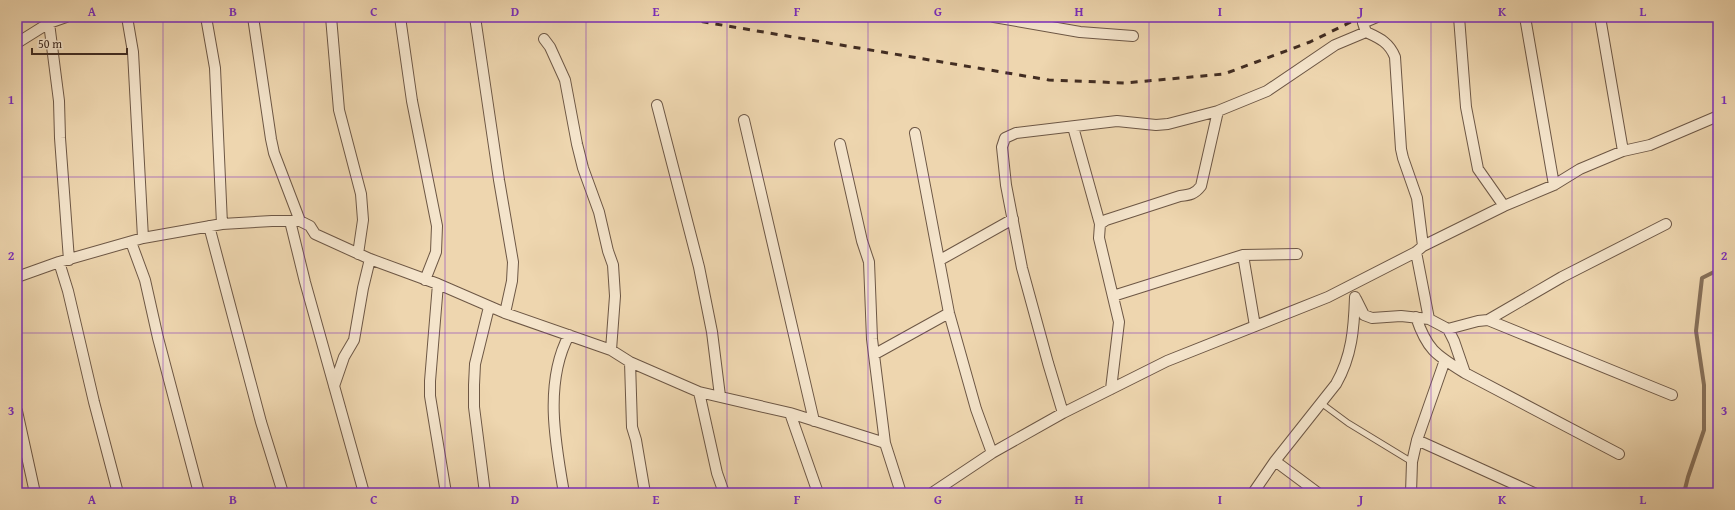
<svg xmlns="http://www.w3.org/2000/svg" width="1735" height="510" font-family="'Gentium Book Plus',serif">
	<style>
		.lines { fill: none; stroke-linecap: round; stroke-linejoin: round }
		.stream { stroke: #86705a; stroke-width: 4 }
		.lane-casing { stroke: #6d5745; stroke-width: 7 }
		.street-casing { stroke: #6d5745; stroke-width: 12 }
		.lane { stroke: #f4e4cb; stroke-width: 5 }
		.street { stroke: #f4e4cb; stroke-width: 10 }
		.rail { stroke: #422d22; stroke-width: 3; stroke-dasharray: 7 7; stroke-linecap: butt }
		.grid { fill: none; stroke: #7b2cbf; stroke-width: 1; stroke-opacity: 0.55 }
		.neatline { fill: none; stroke: #7b2cbf; stroke-width: 1.5 }
		.grid-label { font-size: 13px; text-anchor: middle; font-weight: bold; fill: #7b2cbf }
	</style>
	<rect width="100%" height="100%" fill="#eed6af"/>
	<filter id="stains"><feTurbulence type="fractalNoise" baseFrequency=".005" numOctaves="4"/><feColorMatrix values="0 0 0 0 .2 0 0 0 0 .09 0 0 0 0 .02 0 0 0 .5 -.17"/></filter>
	<radialGradient id="worn" r=".72"><stop offset=".6" stop-color="#630" stop-opacity="0"/><stop offset="1" stop-color="#630" stop-opacity=".3"/></radialGradient>
	<g class="lines">
		<path class="stream" d="M1684 493 1688 477 1704 430V385L1696 331 1702 278 1718 270"/>
		<defs>
			<path id="lane" d="M1321 403 1348 423 1412 462"/>
			<path id="street" d="M127 17 133 52 143 238
				M206 17 215 68 222 224
				M253 17 271 139 274 153 300 221
				M331 17 339 110 361 194 363 220 358 254
				M400 17 412 101 437 226 436 252 425 280
				M475 17 499 180 513 262 512 281 505 313
				M994 17 1080 32 1133 36
				M1459 17 1466 107 1478 169 1504 206
				M1525 17 1554 185
				M1600 17 1623 151
				M49 23 59 101 60 138 69 260
				M1363 23 1377 17
				M544 39 550 47 565 80 577 144 583 168 599 212 608 251 613 265 615 296 611 350
				M17 43 49 23 66 17
				M657 105 699 267 712 332 720 396
				M744 120 814 421
				M1073 127 1100 224
				M915 133 949 313 976 409 992 453
				M840 144 862 241 869 262 872 339 885 443
				M290 221 305 282 364 493
				M209 226 261 422 283 493
				M131 242 145 280 158 338 199 493
				M1423 246 1504 206 1554 185 1580 169 1623 151 1650 145 1718 116
				M1416 252 1429 319
				M1243 255 1255 326
				M940 260 1013 219
				M59 262 68 291 94 402 118 493
				M17 277 59 262 143 238 222 224 272 221H300L310 226 315 234 370 259 438 284 505 313 611 350 630 362 699 392 790 413 885 443 901 493
				M438 284 430 381V396L446 493
				M1113 296 1243 255 1297 254
				M1356 299 1364 315 1372 318 1401 316 1429 319 1448 329 1454 341 1465 373
				M1416 317C1427 350 1436 355 1465 373L1619 454
				M1488 320 1562 277 1666 224
				M1448 329 1478 321 1488 320 1672 395
				M875 354 949 313
				M630 362 632 427 636 440 645 493
				M334 386 344 357 354 340 363 288 370 259
				M1111 389 1119 322 1099 238 1100 224 1106 220 1180 196C1190 195 1195 194 1201 186L1218 111
				M699 392 717 473 724 493
				M17 411 35 493
				M790 413 818 493
				M1063 413 1048 363 1022 268 1006 185 1002 147 1005 138 1016 133 1117 121 1156 125 1168 124 1218 111 1267 91 1335 45 1366 32 1363 23V17
				M1417 440 1534 493
				M1275 461 1318 493
				M485 493 474 407V385L475 364 489 307
				M564 493C555 442 544 382 569 335
				M932 493 992 453 1063 413 1167 361 1328 297 1416 252 1423 246 1417 198 1403 158 1401 149 1395 57C1389 42 1379 38 1366 32
				M1253 493 1275 461 1336 384C1352 356 1354 328 1355 297
				M1411 493 1412 462 1417 440 1445 360"/>
		</defs>
		<use href="#lane" class="lane-casing"/>
		<use href="#street" class="street-casing"/>
		<use href="#lane" class="lane"/>
		<use href="#street" class="street"/>
		<path class="rail" d="M674 17 1049 80 1125 83 1224 74 1310 42 1361 17"/>
	</g>
	<path class="grid" d="M163 17V493M304 17V493M445 17V493M586 17V493M727 17V493M868 17V493M1008 17V493M1149 17V493M1290 17V493M1431 17V493M1572 17V493M17 177H1718M17 333H1718"/>
	<rect width="1735" height="510" fill="none" stroke="#eed6af" stroke-width="44"/>
	<path d="M32 48v6h95v-6" fill="none" stroke="#422d22" stroke-width="2"/>
	<text x="38" y="48" font-size="12" fill="#422d22" stroke="#f4e4cb" stroke-width="3" paint-order="stroke">50 m</text>
	<rect x="22" y="22" width="1691" height="466" class="neatline"/>
	<g class="grid-label">
		<text x="92" y="16">A</text>
		<text x="233" y="16">B</text>
		<text x="374" y="16">C</text>
		<text x="515" y="16">D</text>
		<text x="656" y="16">E</text>
		<text x="797" y="16">F</text>
		<text x="938" y="16">G</text>
		<text x="1079" y="16">H</text>
		<text x="1220" y="16">I</text>
		<text x="1361" y="16">J</text>
		<text x="1502" y="16">K</text>
		<text x="1643" y="16">L</text>
		<text x="11" y="104">1</text>
		<text x="1724" y="104">1</text>
		<text x="11" y="260">2</text>
		<text x="1724" y="260">2</text>
		<text x="11" y="415">3</text>
		<text x="1724" y="415">3</text>
		<text x="92" y="504">A</text>
		<text x="233" y="504">B</text>
		<text x="374" y="504">C</text>
		<text x="515" y="504">D</text>
		<text x="656" y="504">E</text>
		<text x="797" y="504">F</text>
		<text x="938" y="504">G</text>
		<text x="1079" y="504">H</text>
		<text x="1220" y="504">I</text>
		<text x="1361" y="504">J</text>
		<text x="1502" y="504">K</text>
		<text x="1643" y="504">L</text>
	</g>
	<rect width="100%" height="100%" filter="url(#stains)"/>
	<rect width="100%" height="100%" fill="url(#worn)"/>
</svg>
